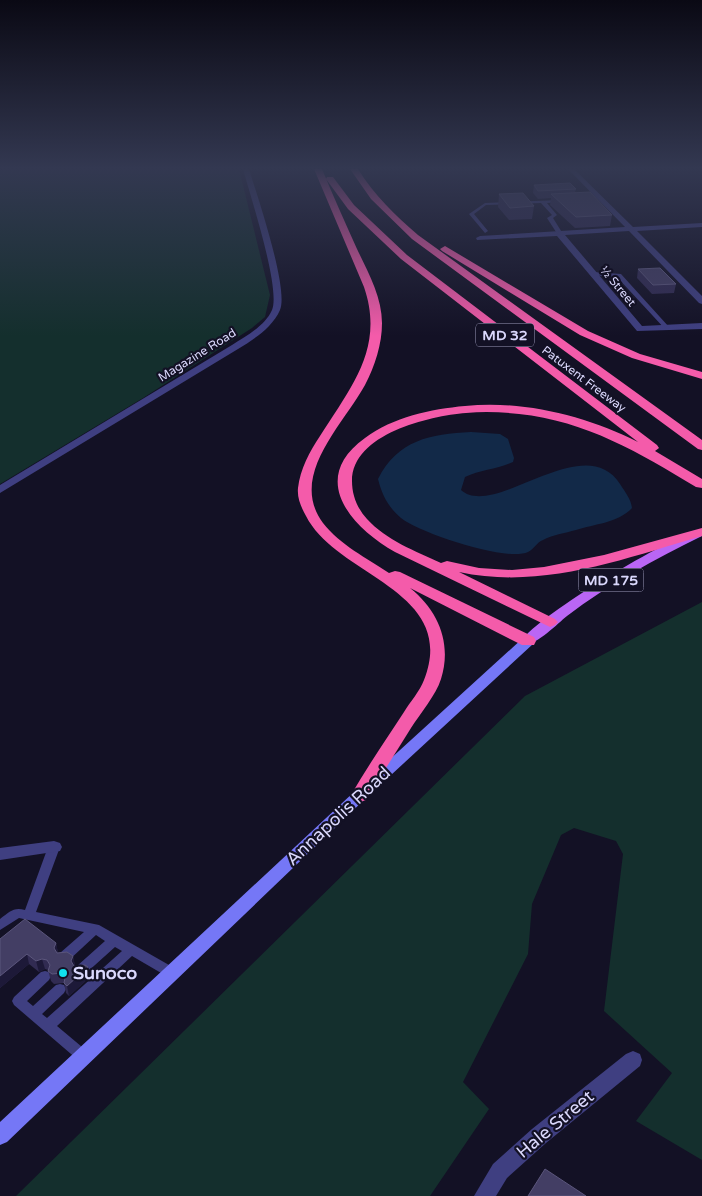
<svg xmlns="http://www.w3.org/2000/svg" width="702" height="1196" font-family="'Varela Round',sans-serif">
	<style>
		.green { fill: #142f2d }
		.water { fill: #122948 }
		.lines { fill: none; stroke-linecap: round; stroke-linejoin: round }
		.service { fill: #3f3f81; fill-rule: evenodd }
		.minor { fill: #3f3f81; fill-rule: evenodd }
		.secondary { fill: #7577f6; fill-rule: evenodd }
		.primary { fill: #ba66f5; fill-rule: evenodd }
		.motorway { fill: #f45baa; fill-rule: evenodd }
		.wall { fill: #312b52 }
		.shaded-wall { fill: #1d1938 }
		.building { fill: #433e64; stroke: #5b567c }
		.poi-dot { fill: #11e1ef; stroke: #131125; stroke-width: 2 }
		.labels { text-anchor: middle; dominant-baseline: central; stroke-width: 4.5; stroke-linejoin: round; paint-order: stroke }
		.far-street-label { font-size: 12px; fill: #dad8fc; stroke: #131125 }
		.shield { fill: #131125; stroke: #9e9cbc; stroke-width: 1 }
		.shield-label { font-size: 14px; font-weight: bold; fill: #dad8fc }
		.near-street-label { font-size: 18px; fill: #dad8fc; stroke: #131125 }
		.near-poi-label { font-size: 18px; font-weight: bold; fill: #dad8fc; stroke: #131125; text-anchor: start }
	</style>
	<rect width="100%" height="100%" fill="#131125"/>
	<path class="green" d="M5 169H239L270 295 265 317 252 328 143 398 0 484V171Z
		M702 602V1160L636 1121 672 1073 604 1011 623 854 616 841 574 828 561 835 532 904 528 954 463 1082 489 1109 430 1196H16L525 696Z"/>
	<path class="water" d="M471 432 500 434 508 439 514 458 513 462C498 469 480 470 465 477L461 490C494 520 584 428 620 484 625 492 631 499 632 508 618 523 594 524 576 530 565 533 552 535 543 540 537 542 534 549 528 552 506 562 420 533 401 518 388 507 382 495 378 479 398 440 430 434 471 432Z"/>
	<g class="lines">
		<path class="service" d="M561 200 563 201V202L547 203 557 215 553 218 563 234 560 236 558 235 547 218 552 215 541 203 486 205 474 214 488 231 485 233 469 214 485 203Z
			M593 272 621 274 669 327V329H665L617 277 591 275 590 274Z
			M54 843 58 844 60 847 36 912 99 925 176 969 178 973 176 977 172 978 168 977 132 956 57 1026 88 1052 90 1056 88 1060 83 1062 78 1060 14 1005 12 1001 14 997 41 972 45 971 49 972 51 976 49 980 27 1001 33 1006 56 985 60 984 64 985 66 989 64 993 42 1014 47 1018 122 951 115 947 85 974 81 975 77 974 75 970 77 966 105 941 96 935 68 961 64 962 60 961 58 957 60 953 84 932 19 918 0 930V919C10 912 13 907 25 910L48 847 50 844Z"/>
		<path class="minor" d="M243 169H249C257 195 289 289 280 310 272 328 254 339 238 349L0 493V485L232 345C246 336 265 326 272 310 281 289 250 195 243 169Z
			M568 169H574L633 227 702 223V227L637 231 702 296V304L699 303 629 231 565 235 642 326 702 323V329L637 331 557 236 477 240 476 238 480 236 625 227Z
			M54 841 60 843 62 847 60 851 0 860V848Z
			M633 1051 640 1054 642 1060 640 1066 546 1143 507 1178 496 1196H474L493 1164 532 1129 626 1054Z"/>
		<path class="secondary" d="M528 637 533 638 535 641 533 644 365 799 7 1142 0 1145V1122L355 791 523 638Z"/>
		<path class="primary" d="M702 529V536C655 559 609 584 567 616 557 624 535 647 523 644L521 641C540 614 669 537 702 529Z"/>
		<path class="motorway" d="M314 169H322C333 196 345 222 357 249 368 272 382 297 382 323 382 344 375 366 365 385 343 425 288 476 323 523 340 545 367 558 389 573L395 571 400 572 534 637 536 641 534 645H522L410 588C439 611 452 644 441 679 436 695 420 714 411 728 396 752 381 776 366 800L360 802 354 800 351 795C367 767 386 740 404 712 410 702 420 691 424 680 459 590 337 577 306 516 301 507 297 498 298 488 300 469 310 451 320 436 351 387 385 348 364 287Z
			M350 169H358C374 195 395 215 418 235L702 440V450L698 449 412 239 371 199Z
			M327 177H333L354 205 407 255 657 445 659 448 655 451 702 479V488L696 487C640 453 586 421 519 414 502 412 484 411 466 413 429 416 352 434 352 481 352 495 357 508 367 519 386 540 415 551 441 563L447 561 479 568 512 570 544 567 604 555 702 528V536C623 559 542 590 459 572L555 619 558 622 555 625 550 627 395 552C351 527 308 479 365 438 393 417 431 409 465 406 523 400 586 416 638 442L401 259 348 209 326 179Z
			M445 246 588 331 640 354 702 372V379L632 358 580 335 442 251 440 249Z"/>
	</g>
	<path class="wall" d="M534 185 576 189 575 192 612 215 610 226 575 228 550 205 551 198 538 199 533 193Z
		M499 194 534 206 532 219 509 220 498 207Z
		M638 269 676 284 674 293 652 294 637 278Z
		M0 939 56 943 58 953 73 956 75 966 88 967 90 977 69 996 66 993 64 983 54 984 51 981 48 970 45 969 39 972 29 964 0 988Z"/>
	<path class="shaded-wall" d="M56 943 58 953 56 958 54 948Z
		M27 954 29 964 0 988V976Z
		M73 956 75 966 73 971 71 961Z
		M42 959 45 969 39 972 36 961Z
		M88 967 90 977 69 996 67 986Z"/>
	<path class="building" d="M570 183 576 189 538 191 534 185Z
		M590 192 612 215 576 217 551 194Z
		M523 193 534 206 510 208 499 194Z
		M660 268 676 284 653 285 638 269Z
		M25 919 56 943 54 948 57 953 67 952 73 956 71 961 74 966 85 965 88 967 67 986 64 983 65 978 62 973 52 974 48 971 50 965 47 960 42 959 36 961 27 954 0 976V939Z
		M545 1169 586 1196H528Z"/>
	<linearGradient id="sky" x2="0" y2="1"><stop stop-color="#0a0914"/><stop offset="0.5" stop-color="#333851"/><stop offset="1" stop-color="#333851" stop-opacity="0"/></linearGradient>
	<rect width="702" height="336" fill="url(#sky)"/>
	<circle class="poi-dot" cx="63" cy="973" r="5"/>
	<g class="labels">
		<g class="far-street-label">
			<text transform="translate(618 286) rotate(50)">½ Street</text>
			<text transform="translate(197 355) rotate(-32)">Magazine Road</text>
			<text transform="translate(584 379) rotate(37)">Patuxent Freeway</text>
		</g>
		<g class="shield">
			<rect x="476" y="323.5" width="58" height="23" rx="4"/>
			<rect x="578.5" y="568.5" width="65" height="23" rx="4"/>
		</g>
		<g class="shield-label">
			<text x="505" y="335">MD 32</text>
			<text x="611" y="580">MD 175</text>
		</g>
		<g class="near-street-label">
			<text transform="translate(338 816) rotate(-43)">Annapolis Road</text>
			<text transform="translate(555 1124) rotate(-40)">Hale Street</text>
		</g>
		<g class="near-poi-label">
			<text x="73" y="973">Sunoco</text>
		</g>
	</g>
</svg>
